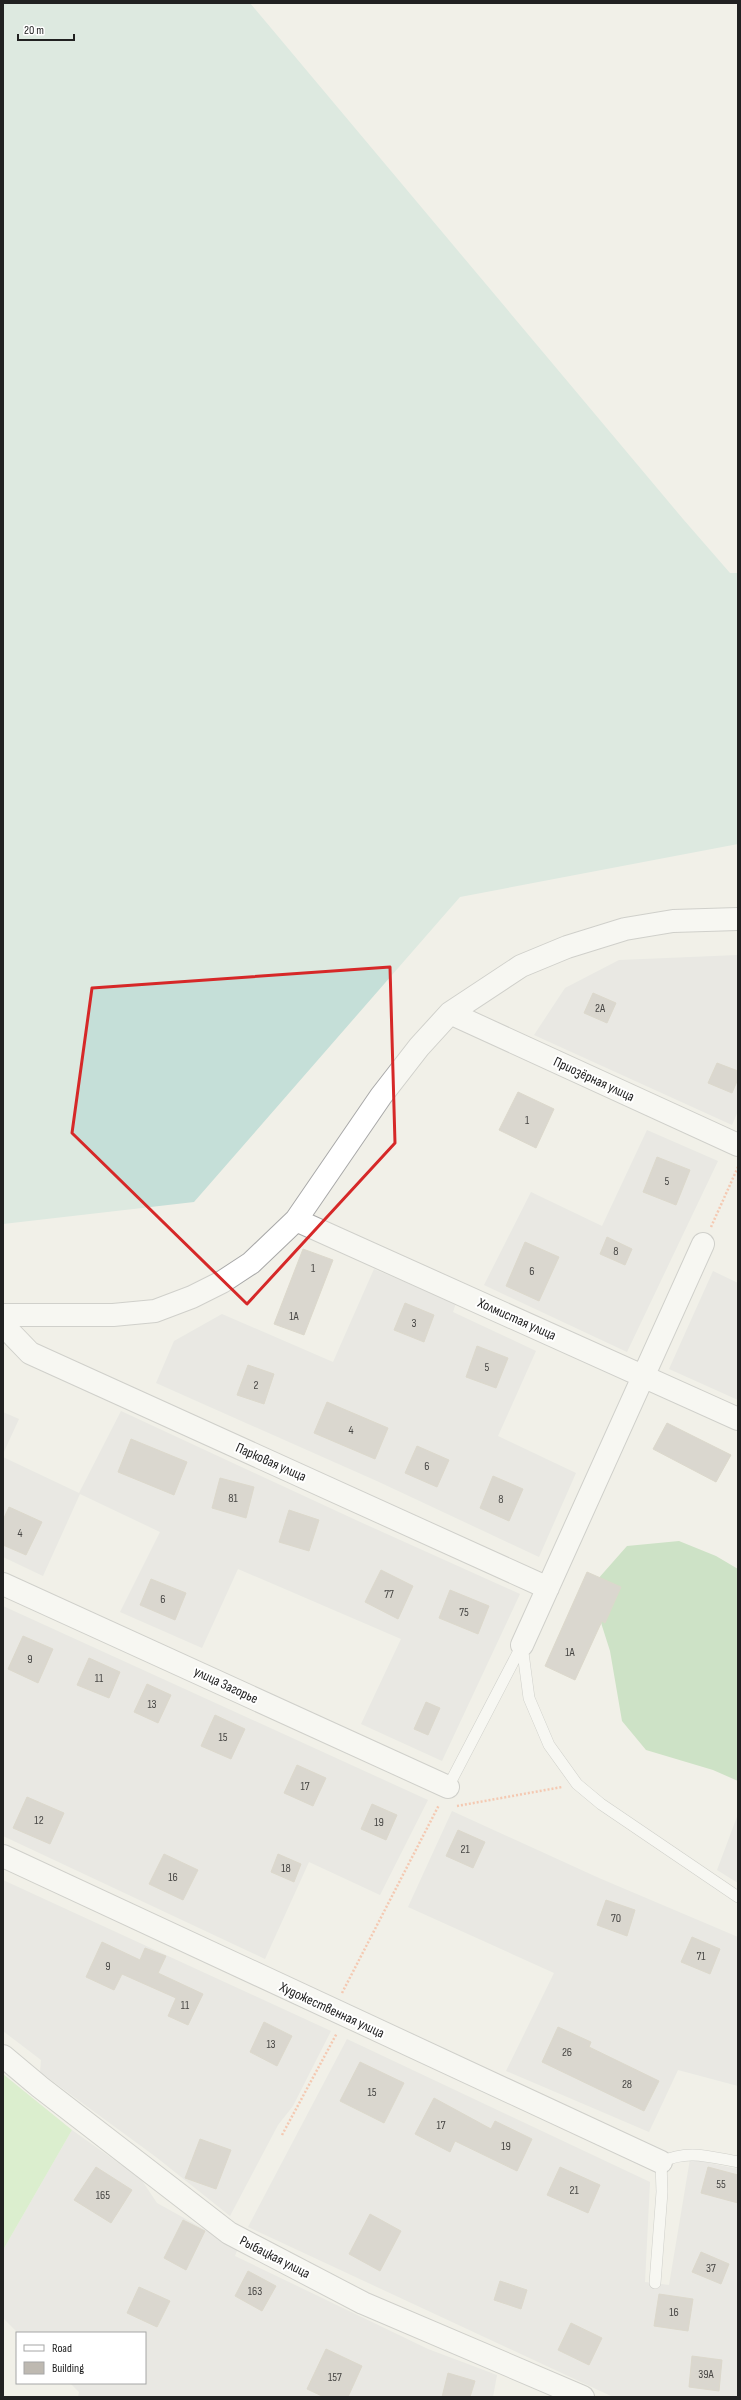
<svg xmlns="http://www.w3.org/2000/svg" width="741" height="2400" font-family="'Sofia Sans Condensed',sans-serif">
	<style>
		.residential { fill: #dfdede }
		.grass { fill: #c1eaaf }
		.forest { fill: #a3d09d }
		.wetland { fill: #c5dfd8 }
		.building { fill: #beb9b1; stroke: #c3baaa }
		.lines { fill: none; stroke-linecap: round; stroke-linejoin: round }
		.lane-casing { stroke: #a8a8a8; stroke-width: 12 }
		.street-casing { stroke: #a8a8a8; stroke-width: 24 }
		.path { stroke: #f99972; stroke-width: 2.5; stroke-dasharray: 2 2; stroke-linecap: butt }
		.lane { stroke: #fff; stroke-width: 11 }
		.street { stroke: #fff; stroke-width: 22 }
		.marked { fill: none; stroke: #d62828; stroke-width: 3; stroke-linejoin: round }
		.labels { text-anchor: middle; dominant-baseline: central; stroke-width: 4; stroke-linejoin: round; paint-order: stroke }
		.number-label { font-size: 12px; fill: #484745 }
		.street-label { font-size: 14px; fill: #212121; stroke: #fff }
	</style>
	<rect width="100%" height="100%" fill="#f1f0e8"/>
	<path class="residential" d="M738 955V1111L732 1125 534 1035 565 988 619 960Z
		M647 1130 718 1161 627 1352 484 1285 531 1192 602 1226Z
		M374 1269 456 1303 453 1312 536 1351 498 1436 576 1473 539 1557 379 1482 156 1383 174 1341 222 1314 333 1362Z
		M713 1271 738 1283V1400L669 1369Z
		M121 1411 358 1521 520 1594 442 1761 361 1724 401 1639 238 1569 202 1648 120 1612 160 1532 80 1494 43 1576 3 1557V1457L79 1493Z
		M3 1412 19 1419 3 1454Z
		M3 1606 428 1800 380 1895 309 1862 265 1959 3 1836Z
		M452 1811 599 1878 738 1937V2086L678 2070 649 2132 506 2071 554 1973 408 1907Z
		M738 1814V1883L717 1870Z
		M3 1880 331 2031 293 2106 278 2125 230 2216 156 2157 40 2072 41 2060 3 2031Z
		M347 2039 650 2182 645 2282 669 2285 690 2159 738 2169V2397L611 2396 248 2227Z
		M72 2130 141 2179 157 2203 238 2248 235 2256 428 2349 497 2375 493 2397H78L79 2392 70 2383H145V2333H18L3 2318V2250Z"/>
	<path class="grass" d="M3 2074 72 2130 3 2250Z"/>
	<path class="forest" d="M679 1541 716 1556 738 1569V1781L713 1770 646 1750 622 1721 610 1651 590 1588 627 1546Z"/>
	<path class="wetland" d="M3 3H250L683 519 730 573H738V844L460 897 194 1202 3 1224Z"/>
	<path class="building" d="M593 993 616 1003 607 1023 584 1013Z
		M717 1063 738 1071V1079L732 1093 708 1083Z
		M518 1092 554 1109 536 1148 499 1130Z
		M657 1157 690 1170 676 1205 643 1192Z
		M607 1237 632 1249 625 1265 600 1254Z
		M525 1242 559 1257 539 1301 506 1286Z
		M303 1249 333 1260 304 1335 274 1324Z
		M405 1303 434 1315 424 1342 394 1330Z
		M477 1346 508 1358 496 1388 466 1377Z
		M248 1365 274 1374 264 1404 237 1395Z
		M327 1402 388 1428 375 1459 314 1433Z
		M667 1423 731 1455 716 1482 653 1449Z
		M131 1439 187 1462 174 1495 118 1472Z
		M417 1446 449 1460 437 1487 405 1473Z
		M493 1476 523 1489 509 1521 480 1508Z
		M220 1478 254 1487 246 1518 212 1508Z
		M9 1507 42 1522 26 1555 3 1545V1520Z
		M289 1510 319 1520 309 1551 279 1542Z
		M381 1570 413 1586 398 1619 365 1602Z
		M587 1572 621 1587 605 1623 602 1621 575 1680 545 1666Z
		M151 1579 186 1593 175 1620 140 1605Z
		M450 1590 489 1606 478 1634 439 1618Z
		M23 1636 53 1649 38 1683 8 1669Z
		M89 1658 120 1672 109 1698 77 1685Z
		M147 1684 171 1695 158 1723 134 1712Z
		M426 1702 440 1708 428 1735 414 1729Z
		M215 1715 245 1729 231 1759 201 1746Z
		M297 1765 326 1778 313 1806 284 1793Z
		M27 1797 64 1813 50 1844 13 1828Z
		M372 1804 397 1815 386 1840 361 1829Z
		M458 1830 485 1842 473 1868 446 1856Z
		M164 1854 198 1870 183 1900 149 1884Z
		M278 1854 301 1864 294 1882 271 1872Z
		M606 1900 635 1910 627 1936 597 1925Z
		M692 1937 720 1949 710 1974 681 1962Z
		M102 1942 140 1960 145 1948 166 1956 158 1973 203 1994 188 2025 168 2016 176 1998 122 1974 114 1990 86 1977Z
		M264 2022 292 2036 277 2066 250 2052Z
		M558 2027 591 2042 589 2047 659 2081 644 2111 542 2062Z
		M360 2062 404 2083 384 2123 340 2101Z
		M434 2098 491 2129 495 2121 532 2139 517 2171 455 2141 450 2152 415 2134Z
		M200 2139 231 2150 216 2189 185 2178Z
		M96 2167 132 2190 111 2223 74 2200Z
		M560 2167 600 2185 588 2213 547 2195Z
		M708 2167 738 2175V2203L701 2193Z
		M370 2214 401 2231 380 2271 349 2254Z
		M183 2220 205 2231 186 2270 164 2258Z
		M701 2252 729 2264 721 2284 692 2272Z
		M248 2271 276 2286 262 2311 235 2296Z
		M500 2281 527 2290 521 2309 494 2300Z
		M139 2287 170 2301 157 2327 127 2313Z
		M659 2294 693 2299 688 2331 654 2326Z
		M571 2323 602 2338 589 2365 558 2350Z
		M326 2349 362 2366 348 2397H324L307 2389Z
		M692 2356 722 2360 719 2391 689 2387Z
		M448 2373 475 2381 470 2397H442Z"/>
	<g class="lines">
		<defs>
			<path id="lane" d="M522 1645 529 1698 549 1745 577 1784 601 1804 738 1897
				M448 1787 522 1645
				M655 2283 662 2192 661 2162C688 2149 710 2157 738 2162"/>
			<path id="street" d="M450 1013 738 1145
				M296 1220 738 1419
				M3 1315H113L155 1311 192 1297 222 1282 251 1263 296 1220 381 1096 419 1047 450 1013 521 966 567 947 625 929 673 921 738 919
				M3 1325 30 1353 548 1588
				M3 1584 448 1787
				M522 1645 703 1244
				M3 1856 661 2162
				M3 2056 40 2087 229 2233 363 2303 583 2397"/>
		</defs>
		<use href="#lane" class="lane-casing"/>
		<use href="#street" class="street-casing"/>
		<path class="path" d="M711 1227 738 1167
			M457 1806 562 1787
			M342 1993 439 1805
			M282 2135 337 2033"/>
		<use href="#lane" class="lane"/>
		<use href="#street" class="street"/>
	</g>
	<path d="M0 0H741V2400H0ZM390 967 395 1143 247 1304 72 1133 92 988Z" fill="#f1f0e8" fill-opacity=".55" fill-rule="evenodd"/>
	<path class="marked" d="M390 967 395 1143 247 1304 72 1133 92 988Z"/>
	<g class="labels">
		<g class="number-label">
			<text x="600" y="1008">2А</text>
			<text x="527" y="1120">1</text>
			<text x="667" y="1181">5</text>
			<text x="616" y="1251">8</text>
			<text x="313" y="1268">1</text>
			<text x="532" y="1271">6</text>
			<text x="294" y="1316">1А</text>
			<text x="414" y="1323">3</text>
			<text x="487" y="1367">5</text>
			<text x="256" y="1385">2</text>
			<text x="351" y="1430">4</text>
			<text x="427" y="1466">6</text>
			<text x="233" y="1498">81</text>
			<text x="501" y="1499">8</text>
			<text x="20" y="1533">4</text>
			<text x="389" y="1594">77</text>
			<text x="163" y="1599">6</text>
			<text x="464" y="1612">75</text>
			<text x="570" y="1652">1А</text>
			<text x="30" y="1659">9</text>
			<text x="99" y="1678">11</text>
			<text x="152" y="1704">13</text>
			<text x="223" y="1737">15</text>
			<text x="305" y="1786">17</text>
			<text x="39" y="1820">12</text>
			<text x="379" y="1822">19</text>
			<text x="465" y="1849">21</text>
			<text x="286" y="1868">18</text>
			<text x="173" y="1877">16</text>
			<text x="616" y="1918">70</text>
			<text x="701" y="1956">71</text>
			<text x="108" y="1966">9</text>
			<text x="185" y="2005">11</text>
			<text x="271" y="2044">13</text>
			<text x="567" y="2052">26</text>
			<text x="627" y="2084">28</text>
			<text x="372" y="2092">15</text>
			<text x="441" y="2125">17</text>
			<text x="506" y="2146">19</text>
			<text x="721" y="2184">55</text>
			<text x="574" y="2190">21</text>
			<text x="103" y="2195">165</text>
			<text x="711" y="2268">37</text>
			<text x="255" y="2291">163</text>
			<text x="674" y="2312">16</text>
			<text x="706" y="2374">39А</text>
			<text x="335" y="2377">157</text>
		</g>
		<g class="street-label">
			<text transform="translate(594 1079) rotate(25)">Приозёрная улица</text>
			<text transform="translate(517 1319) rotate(24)">Холмистая улица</text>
			<text transform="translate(271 1462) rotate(24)">Парковая улица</text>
			<text transform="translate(226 1685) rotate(25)">улица Загорье</text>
			<text transform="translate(332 2010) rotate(25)">Художественная улица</text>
			<text transform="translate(275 2257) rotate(27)">Рыбацкая улица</text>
		</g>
	</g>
	<rect width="741" height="2400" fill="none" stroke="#212121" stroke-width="8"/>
	<rect x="16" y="2332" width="130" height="52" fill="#ffffff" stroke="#a6a6a6"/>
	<rect x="24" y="2345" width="20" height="6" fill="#ffffff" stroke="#a6a6a6"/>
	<text x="52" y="2352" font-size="12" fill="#212121">Road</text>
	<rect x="24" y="2362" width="20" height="12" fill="#beb9b1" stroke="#a6a6a6"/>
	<text x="52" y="2372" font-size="12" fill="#212121">Building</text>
	<path d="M18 34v6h56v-6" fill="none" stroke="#212121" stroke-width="2"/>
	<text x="24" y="34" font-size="12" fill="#212121" stroke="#ffffff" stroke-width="3" paint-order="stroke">20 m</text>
</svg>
